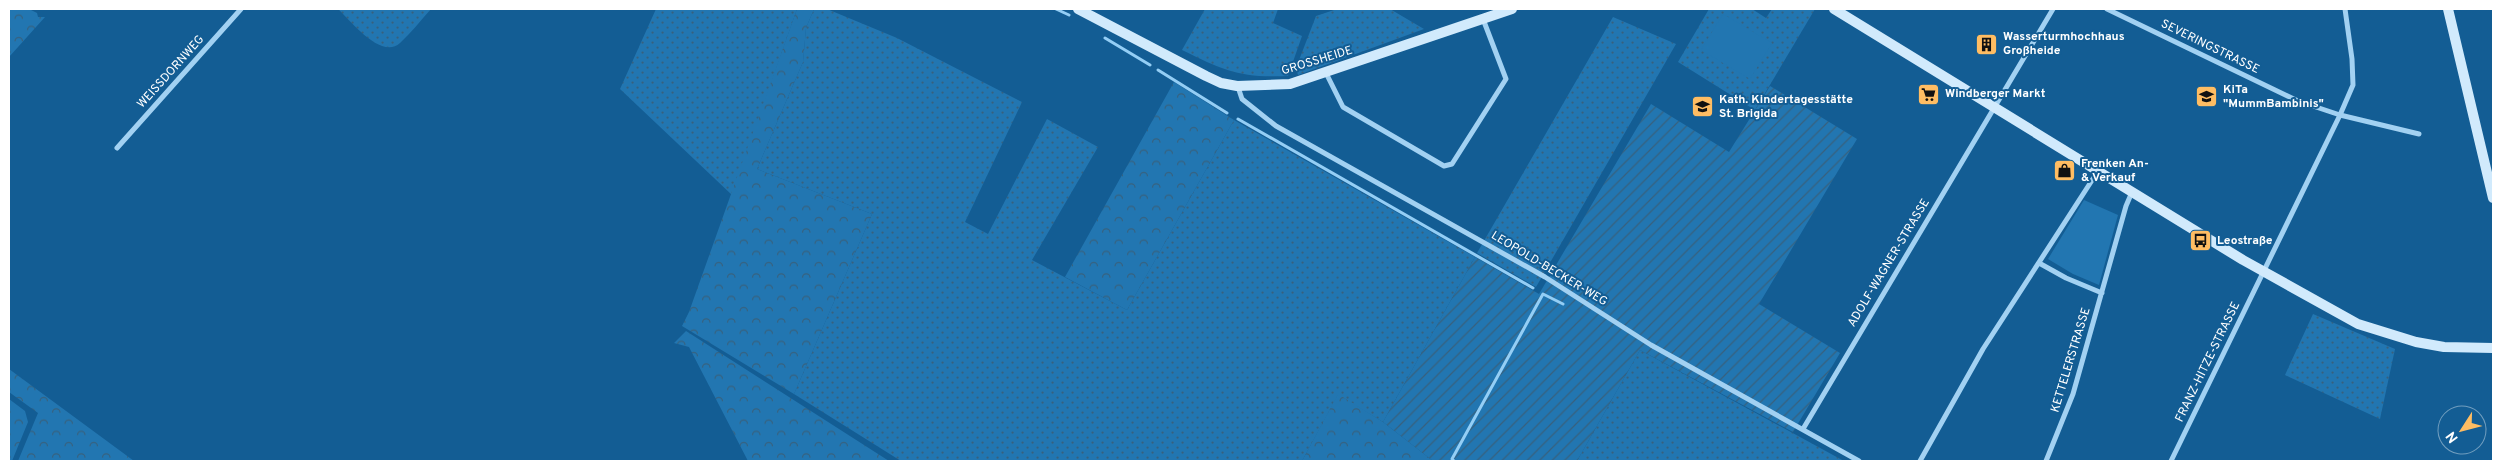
<svg xmlns="http://www.w3.org/2000/svg" width="2502" height="470" font-family="Overpass,sans-serif">
	<style>
		.grass { fill: url(#grass-dots) }
		.forest { fill: url(#forest-crowns) }
		.park { fill: #2276b1 }
		.garden { fill: url(#garden-furrows) }
		.lines { fill: none; stroke-linecap: round; stroke-linejoin: round }
		.stream { stroke: #94cef5; stroke-width: 3 }
		.street { stroke: #a2d1f2; stroke-width: 5 }
		.secondary { stroke: #d1eafc; stroke-width: 10 }
		.labels { text-anchor: middle; dominant-baseline: central; stroke-width: 4; stroke-linejoin: round; paint-order: stroke }
		.poi-label { font-size: 12px; font-weight: bold; fill: #fff; stroke: #135d94; text-anchor: start }
		.street-label { font-size: 12px; fill: #fff; stroke: #135d94 }
	</style>
	<defs>
		<pattern id="grass-dots" width="8" height="8" patternUnits="userSpaceOnUse" patternTransform="scale(1.25)"><rect width="8" height="8" fill="#2276b1"/><path d="M2 2h.1M6 6h.1" fill="none" stroke="#37617e" stroke-width="1.8" stroke-linecap="round"/></pattern>
		<pattern id="forest-crowns" width="20" height="18" patternUnits="userSpaceOnUse" patternTransform="scale(1.25)"><rect width="20" height="18" fill="#2276b1"/><path d="M2 6a3 3 0 1 1 6 0M12 15a3 3 0 1 1 6 0" fill="none" stroke="#37617e"/></pattern>
		<pattern id="garden-furrows" width="10" height="10" patternUnits="userSpaceOnUse" patternTransform="scale(1.25)"><rect width="10" height="10" fill="#2276b1"/><path d="M-1 1l2-2M0 10L10 0M9 11l2-2" fill="none" stroke="#37617e"/></pattern>
	</defs>
	<rect width="100%" height="100%" fill="#135d94"/>
	<path class="grass" d="M338 9H431C421 20 411 33 400 43 381 60 351 21 338 9Z
		M656 9H797L732 195 620 89Z
		M814 9H827L897 38 1022 102 965 222 988 234 1047 119 1098 147 1032 260 1127 310 1234 120 1475 257 1383 422 1338 395 1302 461H901L794 394 872 214 757 169 803 62 806 28Z
		M1205 9H1278L1273 23 1302 36 1288 76C1240 78 1225 71 1182 50Z
		M1337 9H1390L1424 29 1298 75 1296 68 1316 16Z
		M1709 9H1752L1766 18 1772 9H1815L1755 110 1678 62Z
		M1613 17 1676 44 1536 287 1477 253Z
		M2313 314 2395 349 2380 419 2285 375Z
		M1640 350 1844 461H1577Z"/>
	<path class="forest" d="M9 9H29L37 13 38 17H45L9 57Z
		M797 9H814L806 28 803 62 757 169 872 214 794 394 682 326 689 312Z
		M1174 82 1234 120 1127 310 1065 277Z
		M686 331 889 461H748L689 347 674 343Z
		M9 369 134 461H18L38 413 9 392Z
		M1338 394 1383 422 1433 461H1302Z
		M9 399 25 411 28 422 12 461H9Z"/>
	<path class="park" d="M1723 14 1772 43 1750 79 1701 50Z
		M2084 200 2118 215 2099 285 2073 274 2048 259Z"/>
	<path class="garden" d="M1770 86 1857 139 1759 304 1840 353 1793 432 1640 350 1577 461H1433L1383 422 1475 257 1539 294 1651 104 1729 152Z"/>
	<g class="lines">
		<path class="stream" d="M1056 9 1069 15
			M1105 38 1150 65
			M1158 70 1227 113
			M1238 119 1533 288
			M1454 461 1452 459 1543 294 1563 304"/>
		<path class="street" d="M2107 9 2298 101 2340 115 2419 134
			M1326 73 1343 107 1444 166 1452 164 1506 79 1483 19
			M1238 87 1242 99 1276 126 1545 277 1651 345 1859 461
			M117 148 241 9
			M2039 263 2066 278 2102 293
			M1803 429 2053 9
			M1920 461 1983 349 2098 171
			M2046 461 2073 394 2126 206 2132 192
			M2171 461 2340 115 2353 85 2352 59 2345 9"/>
		<path class="secondary" d="M1078 9 1206 76 1221 83 1237 86 1290 84 1512 9
			M1834 9 2243 260 2358 324 2416 342 2444 347 2493 348
			M2448 9 2493 198"/>
	</g>
	<defs>
		<symbol id="building-square" viewBox="-11 -11 22 22"><rect x="-9" y="-9" width="18" height="18" rx="4" fill="#ffbd63" stroke="#135d94"/><path d="M-4-6H4V6H1V3H-1V6H-4ZM-2.5-4.3h1.7v1.8h-1.7ZM.8-4.3h1.7v1.8H.8ZM-2.5-1h1.7V.8h-1.7ZM.8-1h1.7V.8H.8Z" fill="#111"/></symbol>
		<symbol id="supermarket-square" viewBox="-11 -11 22 22"><rect x="-9" y="-9" width="18" height="18" rx="4" fill="#ffbd63" stroke="#135d94"/><path d="M-6-5.5h2.5l.6 2H6L4.5 2H-2.5L-4.4-4H-6ZM-1.5 3.2a1.3 1.3 0 1 0 .1 0ZM3 3.2a1.3 1.3 0 1 0 .1 0Z" fill="#111"/></symbol>
		<symbol id="school-square" viewBox="-11 -11 22 22"><rect x="-9" y="-9" width="18" height="18" rx="4" fill="#ffbd63" stroke="#135d94"/><path d="M0-5L7-2L0 1L-7-2ZM-4 1L0 2.5L4 1V4Q0 6-4 4Z" fill="#111"/></symbol>
		<symbol id="shop-square" viewBox="-11 -11 22 22"><rect x="-9" y="-9" width="18" height="18" rx="4" fill="#ffbd63" stroke="#135d94"/><path d="M-5-2.5h2.3a2.7 3.5 0 0 1 5.4 0H5L5.5 6h-11ZM-1.5-2.5h3a1.5 2.3 0 0 0-3 0Z" fill="#111"/></symbol>
		<symbol id="bus-square" viewBox="-11 -11 22 22"><rect x="-9" y="-9" width="18" height="18" rx="4" fill="#ffbd63" stroke="#135d94"/><path d="M-5-6H5V4H4V6H2V4H-2V6H-4V4H-5ZM-3.5-4V0h7V-4ZM-3.5 1.2v1.5H-2V1.2ZM2 1.2v1.5H3.5V1.2Z" fill="#111"/></symbol>
	</defs>
	<g fill-rule="evenodd">
		<use href="#building-square" x="1974" y="32" width="25" height="25"/>
		<use href="#supermarket-square" x="1916" y="82" width="25" height="25"/>
		<use href="#school-square" x="2194" y="84" width="25" height="25"/>
		<use href="#school-square" x="1690" y="94" width="25" height="25"/>
		<use href="#shop-square" x="2052" y="158" width="25" height="25"/>
		<use href="#bus-square" x="2188" y="228" width="25" height="25"/>
	</g>
	<g class="labels">
		<g class="poi-label">
			<text x="2003" y="37">Wasserturmhochhaus<tspan x="2003" dy="14">Großheide</tspan></text>
			<text x="2223" y="90">KiTa<tspan x="2223" dy="14">"MummBambinis"</tspan></text>
			<text x="1945" y="94">Windberger Markt</text>
			<text x="1719" y="100">Kath. Kindertagesstätte<tspan x="1719" dy="14">St. Brigida</tspan></text>
			<text x="2081" y="164">Frenken An-<tspan x="2081" dy="14">&amp; Verkauf</tspan></text>
			<text x="2217" y="241">Leostraße</text>
		</g>
		<g class="street-label">
			<text transform="translate(2210 47) rotate(26)">SEVERINGSTRASSE</text>
			<text transform="translate(1317 61) rotate(-17)">GROSSHEIDE</text>
			<text transform="translate(171 72) rotate(-48)">WEISSDORNWEG</text>
			<text transform="translate(1889 263) rotate(-59)">ADOLF-WAGNER-STRASSE</text>
			<text transform="translate(1549 269) rotate(31)">LEOPOLD-BECKER-WEG</text>
			<text transform="translate(2071 360) rotate(-73)">KETTELERSTRASSE</text>
			<text transform="translate(2208 362) rotate(-64)">FRANZ-HITZE-STRASSE</text>
		</g>
	</g>
	<rect width="2502" height="470" fill="none" stroke="#ffffff" stroke-width="20"/>
	<g transform="translate(2462 430) rotate(234)"><circle r="24" fill="#135d94" stroke="#719ebf"/>
	<path d="M0-4L9 19L0 12L-9 19Z" fill="#ffbd63"/>
	<text y="-8" font-size="14" font-weight="bold" text-anchor="middle" fill="#ffffff">N</text>
	</g>
</svg>
